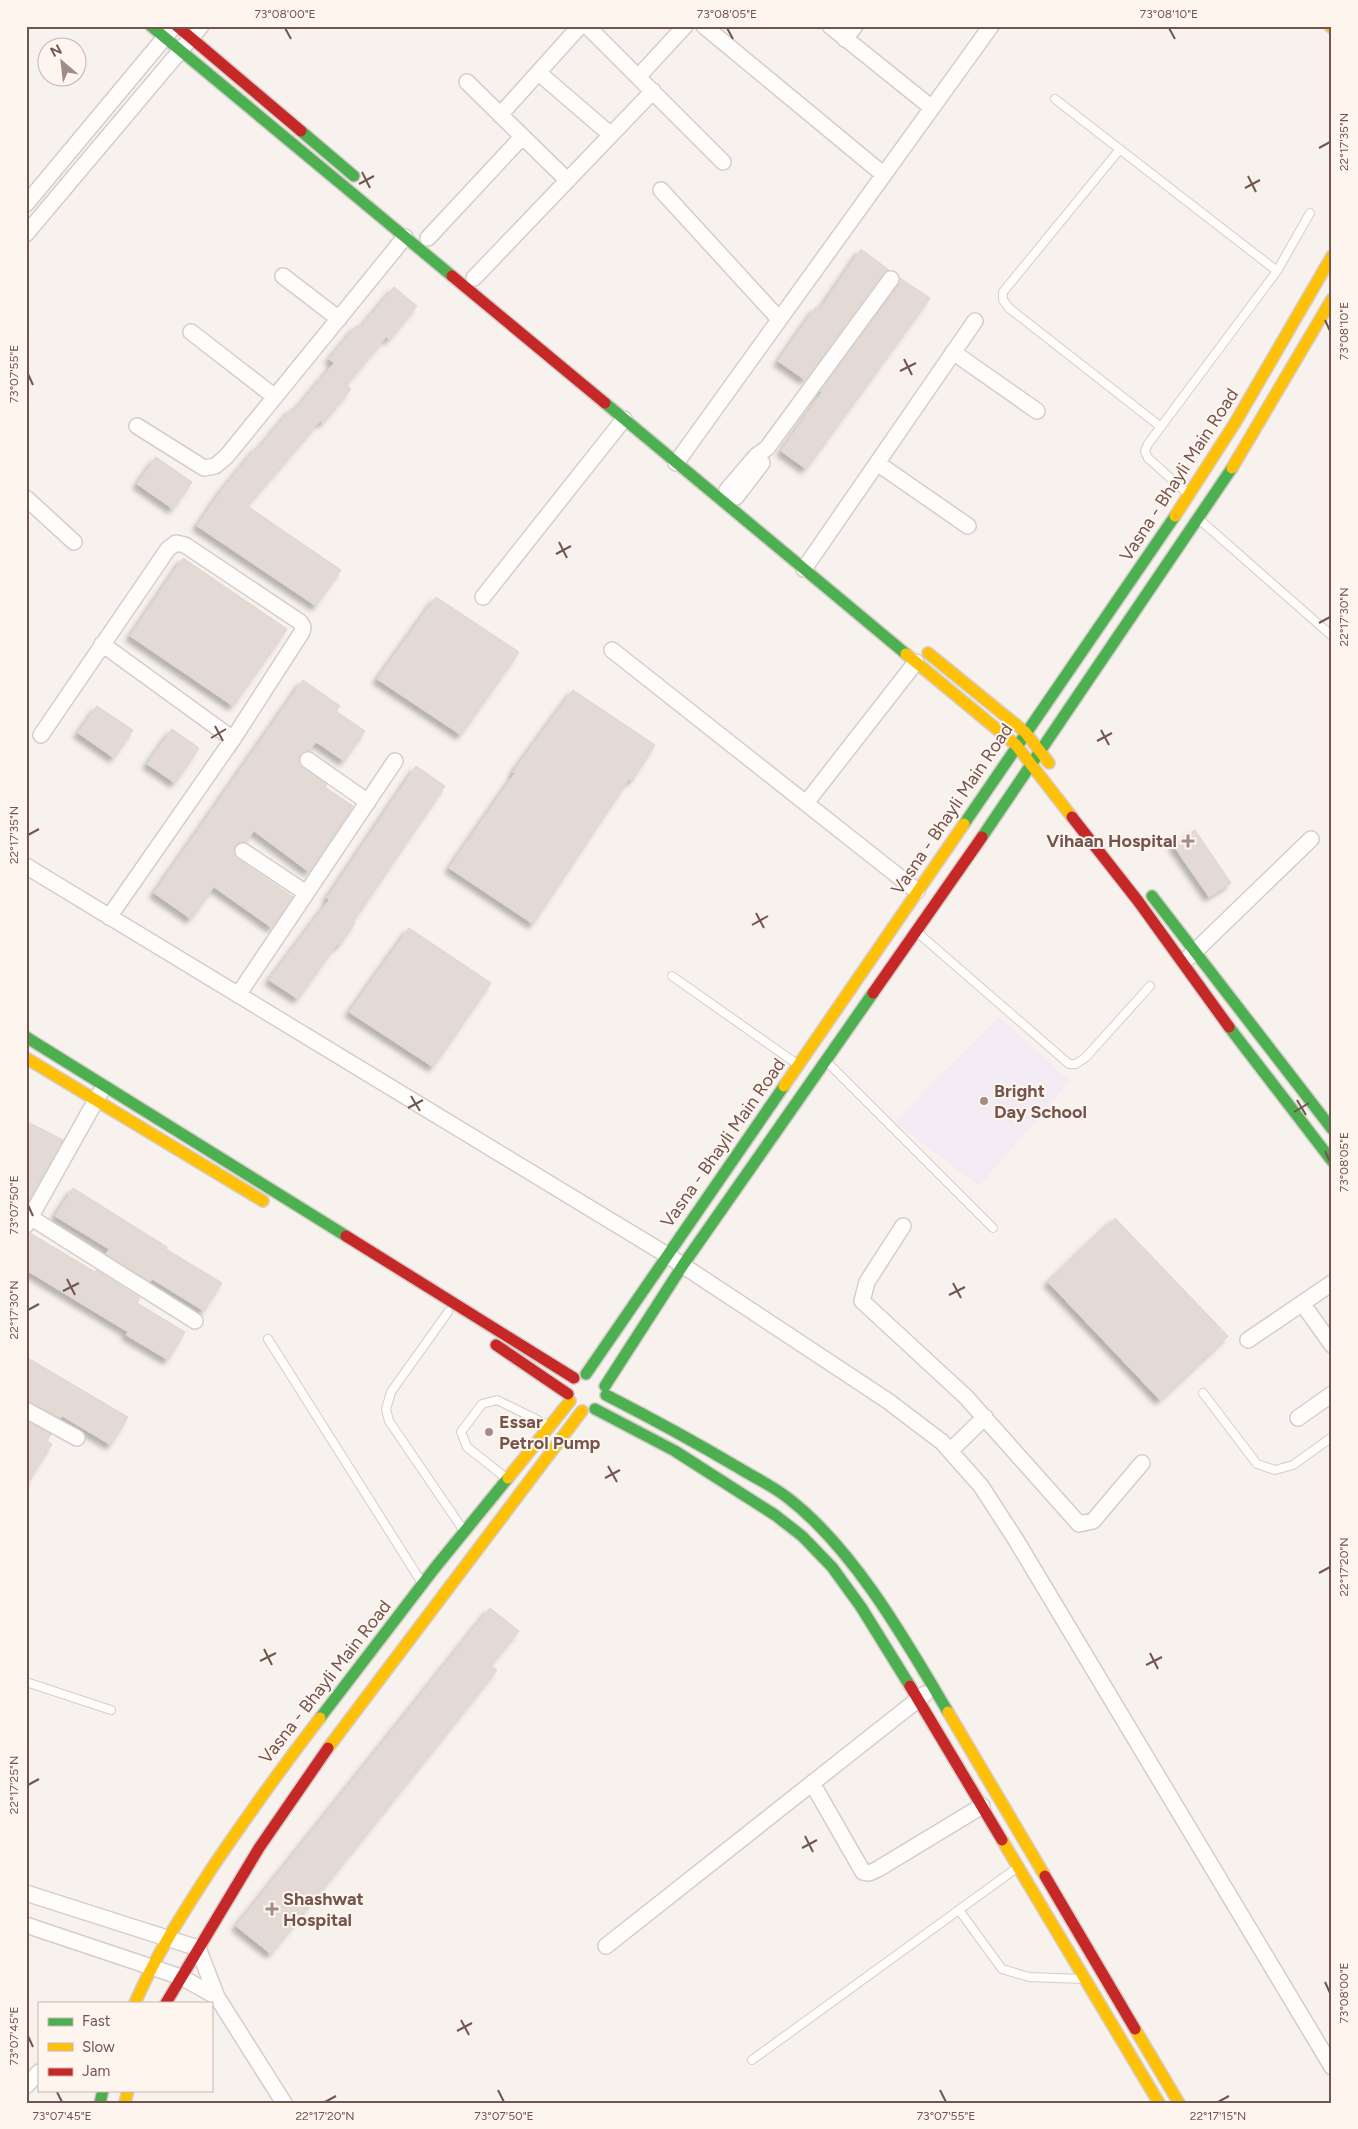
<svg xmlns="http://www.w3.org/2000/svg" width="1358" height="2129" font-family="Figtree,sans-serif">
	<style>
		.education { fill: #f2ebf3 }
		.building { fill: #e3dad5; stroke: #dfd4d0; filter: url(#shadow) }
		.lines { fill: none; stroke-linecap: round; stroke-linejoin: round }
		.lane-casing { stroke: #d6cdca; stroke-width: 10 }
		.street-casing { stroke: #d6cdca; stroke-width: 18 }
		.fast-casing { stroke: #d6cdca; stroke-width: 14 }
		.slow-casing { stroke: #d6cdca; stroke-width: 14 }
		.jam-casing { stroke: #d6cdca; stroke-width: 14 }
		.lane { stroke: #fefdfc; stroke-width: 8 }
		.street { stroke: #fefdfc; stroke-width: 15 }
		.fast { stroke: #4caf50; stroke-width: 11 }
		.slow { stroke: #ffc107; stroke-width: 11 }
		.jam { stroke: #c62828; stroke-width: 11 }
		.ticks { fill: none; stroke: #74554e; stroke-width: 2 }
		.poi-dot { fill: #a28c86; stroke: #fef5ef; stroke-width: 2 }
		.labels { text-anchor: middle; dominant-baseline: central; stroke-width: 4; stroke-linejoin: round; paint-order: stroke }
		.street-label { font-size: 18px; fill: #74554e; stroke: #fef5ef }
		.poi-label { font-size: 18px; font-weight: bold; fill: #74554e; stroke: #fef5ef; text-anchor: start }
		.neatline { fill: none; stroke: #74554e; stroke-width: 2 }
		.ticks-label { font-size: 12px; text-anchor: middle; fill: #74554e }
	</style>
	<defs>
		<filter id="shadow"><feDropShadow dx="-4.5" dy="4.5" stdDeviation="2.5" flood-color="#0004"/></filter>
	</defs>
	<rect width="100%" height="100%" fill="#f7f2ed"/>
	<path class="education" d="M999 1017 1070 1081 979 1186 895 1122Z"/>
	<path class="building" d="M861 249 889 270 883 273 805 380 778 361 816 307 820 309Z
		M900 278 930 298 806 469 781 451 822 392 820 391 899 285Z
		M394 287 417 306 389 340 386 337 346 385 351 389 323 423 320 421 247 506 341 570 316 606 197 526 221 491 257 447 259 448 292 408 295 410 334 363 329 359 357 325 360 328Z
		M156 457 192 482 173 509 137 484Z
		M183 558 287 629 233 706 130 636Z
		M436 597 519 652 461 735 377 679Z
		M303 680 340 706 336 711 365 731 344 761 316 742 309 751 301 754 299 759V765L303 768 327 784 325 787 353 806 309 872 254 831 246 842H239L235 846V857L293 897 272 928 214 887 191 919 154 893Z
		M573 690 655 745 632 781 629 779 533 924 449 868 515 773 513 772 523 758Z
		M97 706 133 730 114 758 78 733Z
		M172 729 199 748 175 783 147 764Z
		M416 766 445 786 353 922 355 923 339 946 337 944 298 999 269 980 329 900 327 898Z
		M1195 830 1231 883 1209 897 1173 845Z
		M409 928 491 983 433 1067 349 1012Z
		M26 1121 63 1140 26 1205Z
		M73 1188 167 1247 166 1249 222 1283 204 1311 152 1279 150 1282 106 1254 109 1249 55 1216Z
		M1115 1218 1228 1336 1160 1400 1048 1282Z
		M30 1233 95 1272 96 1270 140 1298 137 1303 185 1332 168 1360 126 1335 128 1332 26 1270V1234Z
		M26 1357 128 1417 111 1445 62 1416 61 1418 26 1401Z
		M26 1421 51 1434 47 1441 52 1444 26 1486Z
		M490 1608 519 1631 491 1665 497 1670 271 1954 236 1926Z"/>
	<g class="lines">
		<defs>
			<path id="lane" d="M1055 99 1277 271
				M1120 149 1003 292V300L1009 308 1161 427
				M1187 493 1148 458 1145 451 1148 444 1277 271 1310 213
				M1200 520 1332 636
				M918 933 1069 1064H1076L1086 1057 1150 986
				M672 976 797 1064
				M826 1061 993 1228
				M448 1312 391 1392 386 1409 389 1421 464 1531
				M268 1339 422 1583
				M1203 1393 1257 1464 1275 1470 1293 1465 1332 1437
				M506 1478 467 1447 461 1432 482 1404 497 1400 548 1425
				M26 1682 111 1710
				M959 1910 1002 1969 1029 1977 1083 1979
				M752 2060 1018 1867"/>
			<path id="street" d="M587 26 723 162
				M704 26 884 175
				M830 26 932 108
				M845 39 855 26
				M539 73 611 135
				M638 77 685 26
				M467 82 567 180
				M500 115 580 26
				M661 190 779 319
				M26 204 171 30
				M26 234 201 26
				M428 238 522 137
				M283 276 339 319
				M474 278 653 91
				M191 332 275 397
				M953 352 1037 411
				M137 426 204 468 215 466 226 457 405 237
				M676 463 991 26
				M877 463 968 526
				M727 490 756 456 767 448 891 279
				M736 497 762 463
				M26 498 74 542
				M804 569 975 321
				M483 597 624 419
				M102 644 233 739
				M612 650 917 891
				M41 735 168 549 176 543 185 545 300 622 303 627 302 632 233 739 109 917
				M308 760 368 802
				M806 803 916 662
				M243 851 306 893
				M26 866 667 1255 888 1401 942 1442 981 1486 1016 1540 1332 2067
				M1188 958 1311 839
				M238 995 395 761
				M30 1217 195 1321
				M26 1225 100 1093
				M903 1226 867 1282 862 1301 966 1397 1079 1524 1093 1521 1142 1463
				M1302 1303 1332 1345
				M1248 1340 1332 1283
				M26 1410 77 1438
				M1298 1418 1332 1394
				M950 1451 985 1417
				M812 1783 863 1872 869 1873 878 1869 982 1806
				M26 1893 198 1948 217 1997 181 1977 26 1925
				M606 1946 925 1694
				M217 1997 284 2103
				M26 2086 39 2072"/>
			<path id="fast" d="M151 26 452 276
				M301 131 354 176
				M605 403 906 654
				M964 824 1175 516
				M982 837 1232 468
				M1152 896 1332 1129
				M1229 1027 1332 1161
				M26 1037 346 1236
				M586 1374 784 1086
				M605 1386 683 1265 873 993
				M606 1395C651 1418 695 1442 739 1468 755 1478 773 1486 788 1498 854 1549 906 1641 948 1712
				M595 1409 675 1451 775 1515 802 1536 832 1567 861 1607 910 1686
				M320 1718 434 1569 508 1478
				M100 2103 103 2090"/>
			<path id="slow" d="M1330 26 1332 28
				M1232 468 1332 299
				M1175 516 1235 423 1332 256
				M928 653 1025 732 1049 763
				M906 654 1016 745 1072 817
				M26 1058 263 1201
				M784 1086 964 824
				M508 1478 570 1401
				M948 1712 1045 1876
				M328 1748 582 1411
				M1002 1840 1159 2103
				M135 2003C156 1954 185 1910 214 1865 248 1815 283 1766 320 1718
				M1135 2029 1179 2103
				M125 2103 128 2090"/>
			<path id="jam" d="M177 26 301 131
				M452 276 605 403
				M1072 817 1138 901 1229 1027
				M873 993 982 837
				M346 1236 574 1378
				M496 1345 568 1394
				M910 1686 1002 1840
				M1045 1876 1135 2029
				M166 2003 259 1848 328 1748"/>
		</defs>
		<use href="#lane" class="lane-casing"/>
		<use href="#street" class="street-casing"/>
		<use href="#fast" class="fast-casing"/>
		<use href="#slow" class="slow-casing"/>
		<use href="#jam" class="jam-casing"/>
		<use href="#lane" class="lane"/>
		<use href="#street" class="street"/>
		<use href="#fast" class="fast"/>
		<use href="#slow" class="slow"/>
		<use href="#jam" class="jam"/>
	</g>
	<path class="ticks" d="M285 28 291 39M727 28 733 39M1169 28 1175 39M1319 148 1330 142M362 172 370 188M1248 176 1256 192M359 184 374 176M1245 188 1260 180M1325 320 1330 331M904 359 912 375M900 371 916 363M28 374 33 385M559 542 567 558M556 554 571 546M1319 623 1330 617M215 726 223 741M1101 730 1109 745M211 738 226 729M1097 741 1112 733M28 835 39 829M756 913 764 928M752 925 768 916M411 1096 420 1111M1297 1100 1306 1115M408 1108 423 1100M1294 1112 1309 1103M1325 1151 1330 1162M28 1205 33 1216M67 1279 75 1295M953 1283 961 1298M63 1291 79 1283M949 1295 965 1287M28 1310 39 1304M608 1466 617 1482M605 1478 620 1470M1319 1573 1330 1567M264 1649 272 1665M1150 1653 1158 1669M260 1661 276 1653M1146 1665 1162 1657M28 1785 39 1779M805 1836 813 1852M802 1848 817 1840M1325 1982 1330 1993M461 2020 469 2035M457 2031 472 2023M28 2036 33 2047M56 2090 62 2102M498 2090 504 2102M940 2090 946 2102M325 2102 336 2096M1218 2102 1229 2096"/>
	<g class="poi-dot">
		<path d="M1185.5 833.5h5v5h5v5h-5v5h-5v-5h-5v-5h5z"/>
		<circle cx="984" cy="1101" r="5"/>
		<circle cx="489" cy="1432" r="5"/>
		<path d="M269.5 1901.5h5v5h5v5h-5v5h-5v-5h-5v-5h5z"/>
	</g>
	<g class="labels">
		<g class="street-label">
			<text transform="translate(1179 475) rotate(-57)">Vasna - Bhayli Main Road</text>
			<text transform="translate(952 809) rotate(-56)">Vasna - Bhayli Main Road</text>
			<text transform="translate(723 1143) rotate(-55)">Vasna - Bhayli Main Road</text>
			<text transform="translate(325 1682) rotate(-52)">Vasna - Bhayli Main Road</text>
		</g>
		<g class="poi-label">
			<text x="1177" y="841" text-anchor="end">Vihaan Hospital</text>
			<text x="994" y="1091">Bright<tspan x="994" dy="21">Day School</tspan></text>
			<text x="499" y="1422">Essar<tspan x="499" dy="21">Petrol Pump</tspan></text>
			<text x="283" y="1899">Shashwat<tspan x="283" dy="21">Hospital</tspan></text>
		</g>
	</g>
	<rect width="1358" height="2129" fill="none" stroke="#fef5ef" stroke-width="55"/>
	<rect x="38" y="2002" width="175" height="90" fill="#fef5ef" stroke="#c7b5af"/>
	<rect x="48" y="2018" width="25" height="8" fill="#4caf50" stroke="#c7b5af"/>
	<text x="82" y="2026" font-size="15" fill="#74554e">Fast</text>
	<rect x="48" y="2043" width="25" height="8" fill="#ffc107" stroke="#c7b5af"/>
	<text x="82" y="2052" font-size="15" fill="#74554e">Slow</text>
	<rect x="48" y="2068" width="25" height="8" fill="#c62828" stroke="#c7b5af"/>
	<text x="82" y="2076" font-size="15" fill="#74554e">Jam</text>
	<g transform="translate(62 62) rotate(332)"><circle r="24" fill="#fef5ef" stroke="#c7b5af"/>
	<path d="M0-4L9 19L0 12L-9 19Z" fill="#a28c86"/>
	<text y="-8" font-size="14" font-weight="bold" text-anchor="middle" fill="#74554e">N</text>
	</g>
	<rect x="28" y="28" width="1302" height="2074" class="neatline"/>
	<g class="ticks-label">
		<text x="285" y="18">73°08'00"E</text>
		<text x="727" y="18">73°08'05"E</text>
		<text x="1169" y="18">73°08'10"E</text>
		<text transform="translate(1344 142) rotate(-90)" y="4">22°17'35"N</text>
		<text transform="translate(1344 331) rotate(-90)" y="4">73°08'10"E</text>
		<text transform="translate(14 374) rotate(-90)" y="4">73°07'55"E</text>
		<text transform="translate(1344 617) rotate(-90)" y="4">22°17'30"N</text>
		<text transform="translate(14 835) rotate(-90)" y="4">22°17'35"N</text>
		<text transform="translate(1344 1162) rotate(-90)" y="4">73°08'05"E</text>
		<text transform="translate(14 1205) rotate(-90)" y="4">73°07'50"E</text>
		<text transform="translate(14 1310) rotate(-90)" y="4">22°17'30"N</text>
		<text transform="translate(1344 1567) rotate(-90)" y="4">22°17'20"N</text>
		<text transform="translate(14 1785) rotate(-90)" y="4">22°17'25"N</text>
		<text transform="translate(1344 1993) rotate(-90)" y="4">73°08'00"E</text>
		<text transform="translate(14 2036) rotate(-90)" y="4">73°07'45"E</text>
		<text x="62" y="2120">73°07'45"E</text>
		<text x="325" y="2120">22°17'20"N</text>
		<text x="504" y="2120">73°07'50"E</text>
		<text x="946" y="2120">73°07'55"E</text>
		<text x="1218" y="2120">22°17'15"N</text>
	</g>
</svg>
